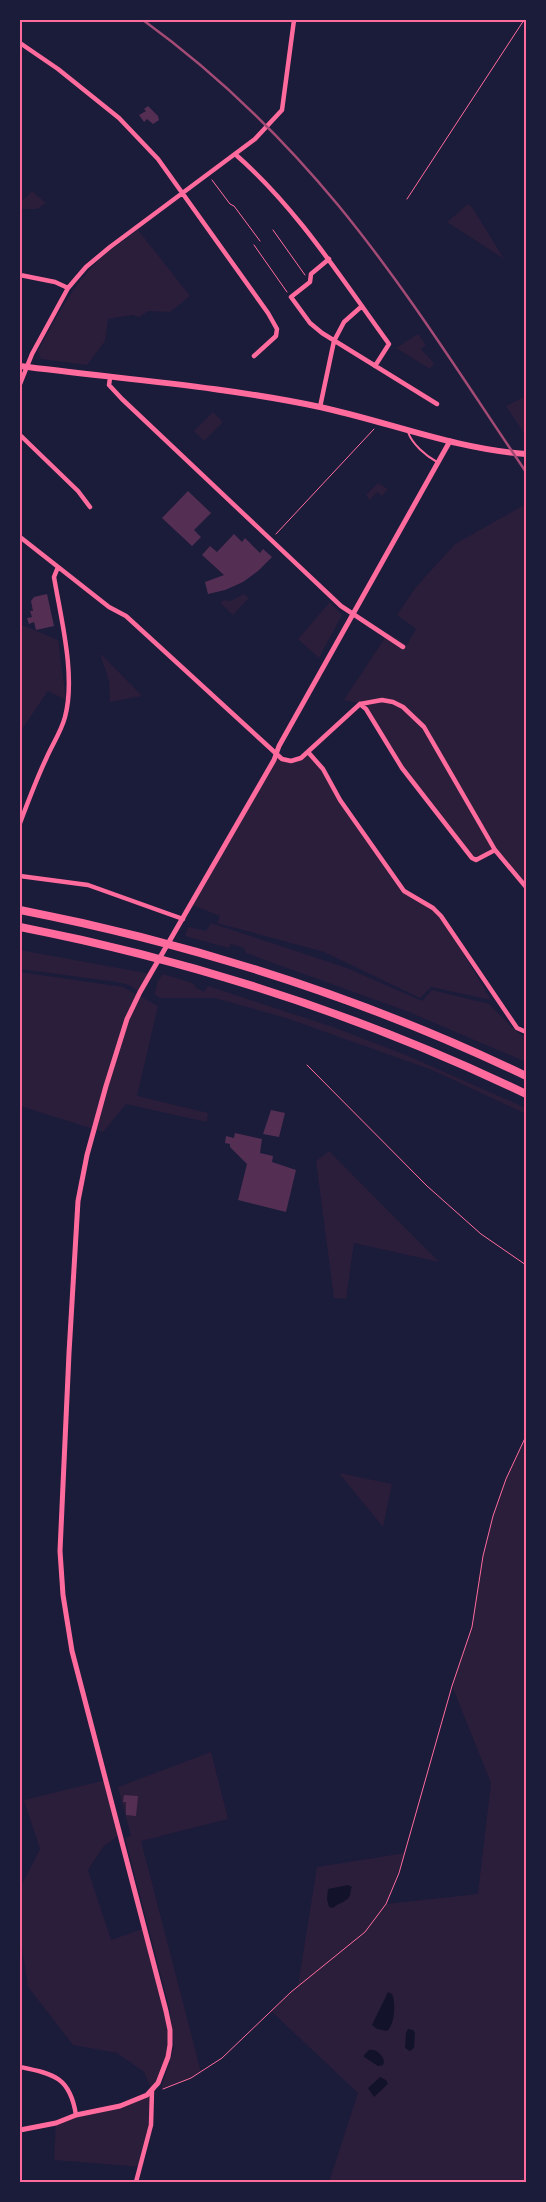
<svg xmlns="http://www.w3.org/2000/svg" width="546" height="2202" font-family="'Sofia Sans Condensed',sans-serif">
	<style>
		.green { fill: #2a1e3b }
		.water { fill: #12122b }
		.building { fill: #542f53 }
		.lines { fill: none; stroke-linecap: round; stroke-linejoin: round }
		.path { stroke: #ff6b9d; stroke-width: 1 }
		.service { stroke: #ff6b9d; stroke-width: 2 }
		.minor { stroke: #ff6b9d; stroke-width: 4.5 }
		.tertiary { stroke: #ff6b9d; stroke-width: 5 }
		.primary { stroke: #ff6b9d; stroke-width: 6 }
		.motorway { stroke: #ff6b9d; stroke-width: 8 }
		.rail { stroke: #a44b75; stroke-width: 2.5 }
		.neatline { fill: none; stroke: #ff6b9d; stroke-width: 2 }
	</style>
	<rect width="100%" height="100%" fill="#1b1b3a"/>
	<path class="green" d="M32 191 46 203 37 209H20V203Z
		M468 204 472 207 504 259 447 222Z
		M138 230 190 296 170 312 148 311 139 317 132 315 108 319 105 341 87 365 41 359 38 351C56 318 73 284 101 258 113 248 126 239 138 230Z
		M418 334 426 345 421 349 434 363 430 369 396 348Z
		M526 396V436L506 406Z
		M213 412 223 422 204 441 194 431Z
		M378 483 388 489 382 496 377 492 370 500 366 495Z
		M526 504V887L495 850 476 860 472 858 402 768 366 709 360 704 344 700 388 633 407 645 416 629 397 615 416 587 455 544Z
		M244 594 249 598 233 615 220 603 224 600 230 601Z
		M330 602 342 615 319 658 298 639Z
		M20 624 58 640 66 700 48 691 20 732Z
		M100 653 142 696 110 702 109 681Z
		M308 752 315 759 340 800 404 891 433 908 441 916 491 1000 431 987 420 998 324 952 217 923 220 916 192 905 276 754 291 761Z
		M211 923 347 968 422 1001 432 990 489 1004 518 1033 526 1037V1062L409 1012 246 953 244 948 231 944 229 948 185 936 188 927 206 931Z
		M20 950 151 974 140 992 129 985 117 982 20 969Z
		M20 972 123 987 158 1006 137 1096 208 1113 207 1122 126 1104 103 1132 20 1106Z
		M163 974 193 983 196 988 204 992 208 986 333 1027 406 1055 526 1108V1114L432 1070 286 1018 215 998H160L155 995 157 983Z
		M329 1151 439 1262 354 1243 346 1299 334 1298 316 1161Z
		M526 1436V2182H329L358 2093 271 2011 298 1986 317 1867 405 1853 386 1904 478 1894 491 1783 452 1686 472 1627 483 1556 493 1516 506 1479Z
		M339 1473 392 1484 383 1527Z
		M211 1752 228 1819 141 1841 201 2072 184 2081 161 2089 174 2047 170 2010 125 1838 131 1836 118 1787Z
		M106 1780 120 1834 103 1847 88 1870 111 1940 145 1928 170 2030 168 2057 152 2090V2115L142 2167 54 2160 56 2123 76 2115 120 2106 152 2090 144 2072 117 2053 73 2045 28 1987 20 1933V1888L40 1849 24 1800Z"/>
	<path class="water" d="M348 1885 352 1887C350 1889 351 1893 350 1895 348 1902 338 1903 333 1908L329 1907 327 1899 328 1889Z
		M388 1992 392 1994C396 2002 395 2025 387 2031L377 2029 372 2025Z
		M408 2029 413 2030 415 2033 414 2048 410 2051 405 2048 406 2033Z
		M369 2050C376 2049 382 2054 384 2061L383 2065 378 2066 364 2057V2055Z
		M380 2077 386 2080 388 2084 374 2097 368 2088Z"/>
	<path class="building" d="M148 106 158 116 159 120 153 124 147 119 144 122 139 115 146 111 144 109Z
		M188 491 211 513 194 530 201 537 192 546 162 518Z
		M234 534 242 542 245 538 260 553 263 549 272 557 258 571 243 582 225 590 208 594 205 582 224 575 202 555 210 546 217 552Z
		M47 594 54 626 36 630 34 622 29 624 27 618 32 617 30 611H33L31 601 34 597Z
		M271 1110 285 1113 279 1137 263 1134Z
		M235 1133 262 1139 260 1153 273 1156 272 1162 296 1170 286 1212 238 1200 247 1164 230 1147V1144L225 1143 226 1136 234 1138Z
		M124 1795 138 1796 136 1816 126 1815V1802H123Z"/>
	<g class="lines">
		<path class="path" d="M212 180 230 204 234 206 260 241
			M407 199 524 20
			M273 230 305 275
			M254 245 287 292
			M276 534 374 429
			M307 1065 427 1186 481 1234 526 1265
			M163 2089 191 2078 222 2058 291 1992 365 1932 386 1904 399 1873 452 1686 472 1627 483 1556 493 1516 506 1479 526 1436"/>
		<path class="service" d="M408 432C412 444 426 456 437 462"/>
		<path class="minor" d="M20 43 58 69 119 118 158 159 268 313 277 329 276 336 254 356
			M235 154C297 208 341 278 389 344L375 366
			M329 259 311 274 310 282 291 297 310 323 322 333 437 404
			M20 275 55 282 68 288
			M110 378 109 385 122 399 341 606 403 647
			M20 384 32 354 68 288 86 267 110 247 255 139 282 110 294 20
			M320 407 334 341 344 322 362 306
			M20 435 78 491 90 507
			M20 537 109 607 126 616 282 759 291 761 301 758 360 704 382 700 393 702 403 707 424 727 495 850 526 887
			M360 704 366 709 402 768 472 858 476 860 495 850
			M308 752 323 769 340 800 404 891 433 908 441 916 517 1028 526 1032
			M20 823C28 802 36 780 46 759 52 745 61 732 65 717 76 676 61 619 54 577L58 567
			M20 876 88 885 183 919
			M20 2067C54 2074 70 2077 76 2115
			M136 2182 151 2125 152 2090"/>
		<path class="tertiary" d="M20 2130 56 2123 76 2115 120 2106 147 2095 158 2083 168 2057 170 2045V2030L166 2011 72 1651 63 1595 60 1551 69 1353 78 1201 87 1155 106 1086 127 1019 140 992 274 760 279 746 450 441"/>
		<path class="primary" d="M20 366C120 379 221 386 320 407 389 422 455 449 526 454"/>
		<path class="motorway" d="M20 910C194 944 366 999 526 1076
			M20 927C194 961 366 1017 526 1094"/>
		<path class="rail" d="M143 20C216 73 281 136 338 205 407 289 465 382 526 472"/>
	</g>
	<rect width="546" height="2202" fill="none" stroke="#1b1b3a" stroke-width="42"/>
	<rect x="21" y="21" width="504" height="2160" class="neatline"/>
</svg>
